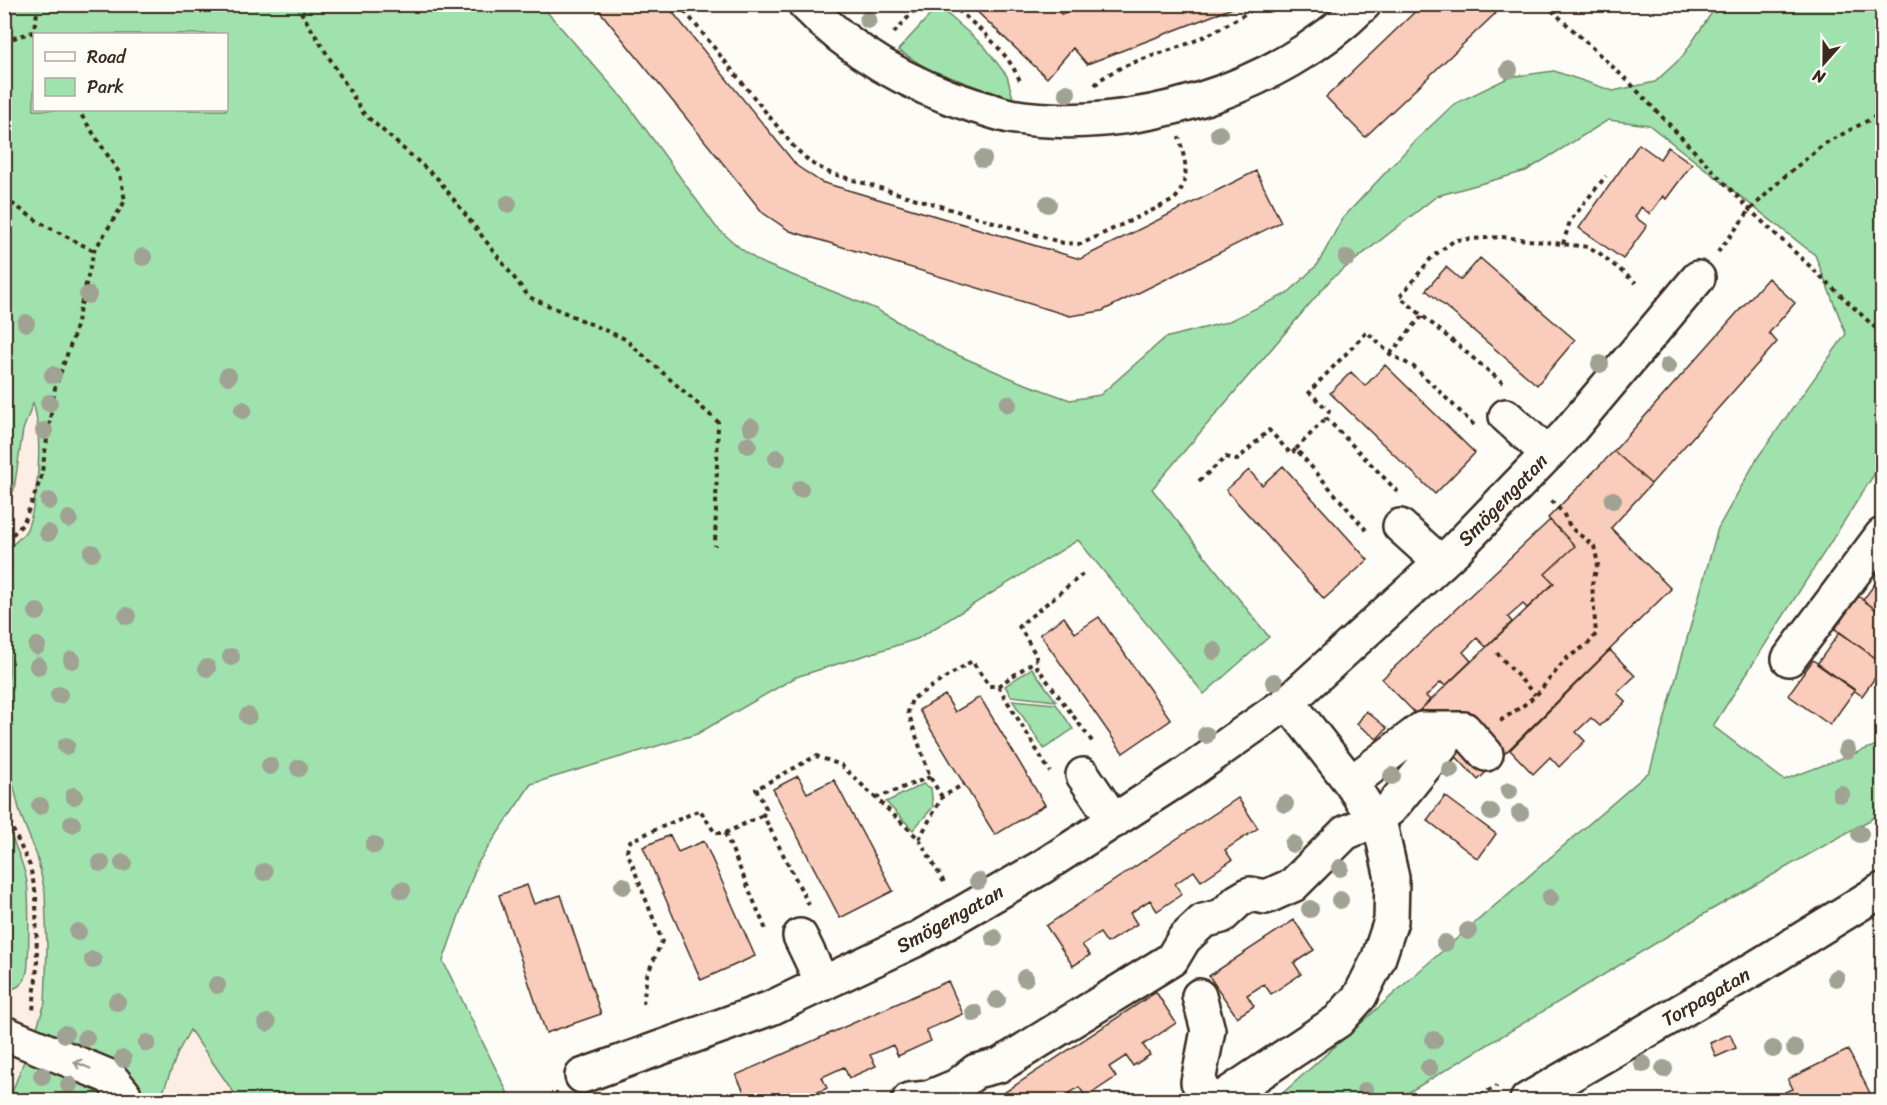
<svg xmlns="http://www.w3.org/2000/svg" width="1887" height="1105" font-family="Sriracha,sans-serif">
	<style>
		.built { fill: #fceee5 }
		.green { fill: #a0e2ad; stroke: #6e8666; stroke-width: 1.5; fill-rule: evenodd }
		.building { fill: #f9ccbb; stroke: #3b2a1e; stroke-width: 1.5 }
		.lines { fill: none; stroke-linecap: round; stroke-linejoin: round }
		.minor-casing { stroke: #3b2a1e; stroke-width: 38 }
		.path { stroke: #3b2a1e; stroke-width: 4; stroke-dasharray: 4.5 4.5; stroke-linecap: butt }
		.minor { stroke: #fdfcf7; stroke-width: 33 }
		.tree { fill: #a0a293 }
		.oneway { stroke: #9c938a }
		.labels { text-anchor: middle; dominant-baseline: central; stroke-width: 4.5; stroke-linejoin: round; paint-order: stroke }
		.street-label { font-size: 20px; fill: #3b2a1e; stroke: #fdfcf7 }
	</style>
	<rect width="100%" height="100%" fill="#fdfcf7"/>
	<filter id="ink" filterUnits="userSpaceOnUse"><feTurbulence type="fractalNoise" baseFrequency=".0167" numOctaves="2"/><feDisplacementMap in="SourceGraphic" scale="12" xChannelSelector="R" yChannelSelector="G"/><feConvolveMatrix kernelMatrix="1 2 1 2 8 2 1 2 1" color-interpolation-filters="sRGB"/></filter>
	<g filter="url(#ink)">
		<path class="built" d="M4 350 24 365 39 427 36 486 26 532 126 939 239 1100H5Z"/>
		<path class="green" d="M4 5H541L626 102 716 227 740 248 760 262 876 309 946 350 1020 382 1070 400 1100 395 1165 338 1227 322 1288 293 1318 264 1342 219 1416 140 1454 104 1510 77 1554 71 1613 91 1655 82 1682 57 1717 5H1882V462L1713 726 1784 780 1882 743V813L1709 911 1396 1100H1275L1417 973 1650 771 1718 528 1758 457 1846 334 1815 255 1649 125 1608 120 1526 171 1437 196 1331 279 1152 489 1269 637 1204 694 1078 540 917 639 796 677 697 734 531 784 477 864 443 961 511 1100H239L190 1030 178 1052 160 1100H141L137 1082 121 1068 35 1033 45 1003 47 948 45 893 37 856 20 813 8 762 5 726 9 670 11 546C16 541 24 536 27 529 39 498 43 433 33 403L23 430 14 489 6 509 4 501ZM34 34H226V110H34Z
			M945 12 985 47 1007 76 1013 98 985 90 928 69 898 50 931 14Z
			M1032 668 1056 701 1011 696 1005 686Z
			M1012 700 1056 704 1073 729 1044 749Z
			M923 784 931 788 933 807 913 830 886 802Z
			M5 821C12 841 24 861 27 883 29 895 30 966 26 976 23 986 14 989 5 991Z
			M26 1056 88 1077 111 1100H9Z"/>
		<path class="building" d="M594 4H666L797 166 821 182 1080 259 1256 171 1281 222 1102 311 1070 316 790 231 763 213Z
			M885 4H899L892 11Z
			M969 4H1052L1061 14 1086 4H1243L1087 64 1073 48 1047 78Z
			M1423 4H1493L1499 10 1365 137 1326 97Z
			M1639 144 1660 159 1668 147 1692 164 1666 199 1663 196 1650 214 1641 207 1635 217 1647 226 1623 259 1579 228Z
			M1480 258 1575 340 1537 385 1426 290 1446 267 1461 280Z
			M1768 278 1795 303 1769 333 1777 342 1651 484 1614 451Z
			M1385 365 1475 453 1435 494 1330 393 1351 372 1365 386Z
			M1614 451 1651 484 1611 528 1671 589 1478 780 1416 714 1554 583 1545 574 1575 546 1548 518Z
			M1283 466 1368 560 1324 599 1226 490 1249 470 1262 485Z
			M1550 520 1575 546 1545 574 1554 583 1527 608 1523 604 1508 617 1512 622 1486 647 1477 638 1463 652 1471 661 1445 686 1441 682 1426 696 1430 700 1416 714 1382 679Z
			M1882 574V614L1863 600Z
			M1858 596 1882 614V654L1878 660 1835 629Z
			M1064 617 1075 633 1099 617 1171 720 1123 753 1040 634Z
			M1840 632 1882 663V668L1862 696 1817 664Z
			M1610 650 1635 676 1617 693 1626 702 1600 726 1591 718 1576 732 1585 741 1559 767 1550 757 1533 774 1510 750Z
			M1813 660 1855 690 1830 725 1788 695Z
			M945 695 955 712 980 697 1045 805 995 835 919 710Z
			M1366 711 1387 728 1377 739 1357 724Z
			M798 776 807 793 834 780 893 891 840 918 773 789Z
			M1445 796 1496 834 1478 859 1427 820Z
			M1238 798 1258 828 1225 850 1232 860 1201 881 1194 871 1175 884 1182 894 1157 911 1150 900 1130 913 1137 924 1107 943 1100 933 1082 945 1090 955 1073 966 1046 926Z
			M670 835 678 852 704 841 755 956 701 980 643 847Z
			M527 885 534 904 561 895 601 1014 546 1033 499 895Z
			M1294 920 1314 950 1294 963 1301 974 1271 994 1264 984 1247 995 1254 1006 1237 1017 1209 976Z
			M948 981 963 1014 926 1030 931 1041 898 1056 893 1045 870 1055 876 1066 849 1078 844 1067 822 1077 827 1088 800 1100H793L789 1092 771 1100H748L736 1075Z
			M1156 992 1176 1023 1143 1045 1150 1055 1133 1066 1126 1056 1109 1067 1116 1077 1086 1097 1079 1087 1061 1099 1063 1100H993Z
			M1730 1034 1736 1048 1716 1057 1710 1043Z
			M1848 1050 1873 1099 1789 1100 1785 1092 1793 1089 1788 1079Z
			M695 1091 698 1100H672Z"/>
		<g class="lines">
			<defs>
				<path id="minor" d="M805 4C852 53 911 86 975 106 987 109 999 114 1010 116 1129 136 1278 90 1364 4
					M1506 416 1548 454
					M1400 526 1441 563
					M1789 659 1882 535
					M1083 775 1114 821
					M1351 783 1422 729H1464L1486 754
					M800 936 823 984
					M1199 996 1208 1030 1198 1082 1209 1100
					M4 1033 110 1077 124 1094 125 1100
					M582 1076 771 1008 917 939 1042 867 1183 776 1288 702 1455 550 1566 435 1698 278
					M909 1100 928 1098 957 1086 976 1071 1000 1065 1172 959 1184 939 1203 921 1222 916 1238 901 1250 894 1266 897 1293 885 1345 833 1375 820 1390 809 1443 744
					M1219 1100 1338 1021 1360 996 1378 960 1391 921 1392 878 1381 829 1351 783 1288 702
					M1527 1100 1757 967 1882 890"/>
			</defs>
			<use href="#minor" class="minor-casing"/>
			<path class="path" d="M296 4 364 114 438 179 529 297 625 339 718 422 715 546
				M679 4 793 146 811 163 830 173 1063 243 1081 244 1174 200C1192 178 1185 162 1179 137
				M951 4C979 29 1006 48 1021 83
				M1545 4 1629 82 1750 210 1882 334
				M894 33 920 4
				M34 35 33 32 39 4
				M4 41 33 32
				M1095 85C1114 64 1164 54 1192 42 1216 32 1238 18 1261 4
				M4 198 39 222 94 251
				M1563 244 1570 221 1606 176
				M1718 252 1750 210 1784 177 1824 144 1882 113
				M1390 354 1423 315
				M1503 383 1400 297 1432 257 1455 240 1502 237 1588 247 1598 252 1636 283
				M1296 449 1326 418
				M1199 481 1226 457 1237 460 1269 430 1291 454 1296 449 1366 530
				M1398 492 1326 418 1329 411 1309 392 1367 332 1390 354 1414 367 1474 425
				M4 538 12 535 23 524 41 478 55 388 73 338 94 251 125 201 120 174 78 110
				M1083 574 1019 626 1036 655 1037 667 1094 744
				M1497 653 1535 695
				M998 686 1036 660
				M1500 721 1524 705 1538 693 1567 658 1588 644 1596 634 1592 584 1598 564 1594 546 1571 528 1563 513 1550 499
				M942 797 930 777 908 712 912 699 972 661 989 686H998L1050 772
				M876 798 930 777
				M4 804 13 830 30 866 36 895 37 967 33 1011
				M725 833 763 815
				M919 839 942 797 964 784
				M809 905 763 815 766 808 756 789 816 756 841 765 919 839 945 884
				M643 1004 647 975 662 941 627 851 630 841 700 810 715 833H725L766 930
				M4 1086 10 1071
				M1472 1100 1497 1086"/>
			<use href="#minor" class="minor"/>
		</g>
		<g class="tree">
			<circle cx="868" cy="20" r="9"/>
			<circle cx="1509" cy="70" r="9"/>
			<circle cx="1067" cy="93" r="9"/>
			<circle cx="1219" cy="134" r="9"/>
			<circle cx="983" cy="159" r="9"/>
			<circle cx="508" cy="204" r="9"/>
			<circle cx="1048" cy="204" r="9"/>
			<circle cx="143" cy="257" r="9"/>
			<circle cx="1347" cy="258" r="9"/>
			<circle cx="88" cy="295" r="9"/>
			<circle cx="26" cy="323" r="9"/>
			<circle cx="1600" cy="364" r="9"/>
			<circle cx="1668" cy="366" r="9"/>
			<circle cx="53" cy="375" r="9"/>
			<circle cx="228" cy="376" r="9"/>
			<circle cx="49" cy="403" r="9"/>
			<circle cx="1008" cy="404" r="9"/>
			<circle cx="243" cy="410" r="9"/>
			<circle cx="751" cy="427" r="9"/>
			<circle cx="44" cy="431" r="9"/>
			<circle cx="748" cy="445" r="9"/>
			<circle cx="777" cy="458" r="9"/>
			<circle cx="800" cy="489" r="9"/>
			<circle cx="1613" cy="500" r="9"/>
			<circle cx="49" cy="501" r="9"/>
			<circle cx="69" cy="519" r="9"/>
			<circle cx="48" cy="533" r="9"/>
			<circle cx="92" cy="553" r="9"/>
			<circle cx="37" cy="612" r="9"/>
			<circle cx="127" cy="616" r="9"/>
			<circle cx="37" cy="646" r="9"/>
			<circle cx="1214" cy="651" r="9"/>
			<circle cx="231" cy="657" r="9"/>
			<circle cx="72" cy="660" r="9"/>
			<circle cx="38" cy="666" r="9"/>
			<circle cx="207" cy="668" r="9"/>
			<circle cx="1274" cy="682" r="9"/>
			<circle cx="59" cy="695" r="9"/>
			<circle cx="248" cy="716" r="9"/>
			<circle cx="1206" cy="735" r="9"/>
			<circle cx="66" cy="746" r="9"/>
			<circle cx="1847" cy="750" r="9"/>
			<circle cx="270" cy="766" r="9"/>
			<circle cx="299" cy="768" r="9"/>
			<circle cx="1450" cy="770" r="9"/>
			<circle cx="1392" cy="776" r="9"/>
			<circle cx="1509" cy="791" r="9"/>
			<circle cx="1841" cy="794" r="9"/>
			<circle cx="74" cy="796" r="9"/>
			<circle cx="1285" cy="804" r="9"/>
			<circle cx="40" cy="806" r="9"/>
			<circle cx="1491" cy="812" r="9"/>
			<circle cx="1520" cy="813" r="9"/>
			<circle cx="72" cy="824" r="9"/>
			<circle cx="1860" cy="834" r="9"/>
			<circle cx="1293" cy="844" r="9"/>
			<circle cx="374" cy="845" r="9"/>
			<circle cx="101" cy="863" r="9"/>
			<circle cx="123" cy="863" r="9"/>
			<circle cx="1340" cy="868" r="9"/>
			<circle cx="264" cy="872" r="9"/>
			<circle cx="978" cy="881" r="9"/>
			<circle cx="623" cy="886" r="9"/>
			<circle cx="402" cy="890" r="9"/>
			<circle cx="1550" cy="898" r="9"/>
			<circle cx="1340" cy="900" r="9"/>
			<circle cx="1310" cy="909" r="9"/>
			<circle cx="1468" cy="931" r="9"/>
			<circle cx="78" cy="932" r="9"/>
			<circle cx="994" cy="938" r="9"/>
			<circle cx="1445" cy="943" r="9"/>
			<circle cx="93" cy="960" r="9"/>
			<circle cx="1025" cy="978" r="9"/>
			<circle cx="1836" cy="978" r="9"/>
			<circle cx="217" cy="985" r="9"/>
			<circle cx="997" cy="1000" r="9"/>
			<circle cx="117" cy="1002" r="9"/>
			<circle cx="974" cy="1013" r="9"/>
			<circle cx="267" cy="1023" r="9"/>
			<circle cx="65" cy="1034" r="9"/>
			<circle cx="86" cy="1038" r="9"/>
			<circle cx="1434" cy="1040" r="9"/>
			<circle cx="147" cy="1043" r="9"/>
			<circle cx="1795" cy="1048" r="9"/>
			<circle cx="1773" cy="1049" r="9"/>
			<circle cx="123" cy="1059" r="9"/>
			<circle cx="1643" cy="1064" r="9"/>
			<circle cx="1429" cy="1068" r="9"/>
			<circle cx="1664" cy="1069" r="9"/>
			<circle cx="42" cy="1076" r="9"/>
			<circle cx="69" cy="1085" r="9"/>
			<circle cx="1365" cy="1091" r="9"/>
		</g>
		<defs><path id="oneway-shaft" d="M-6 0H5M1.5-3L5.5 0L1.5 3" fill="none" stroke-width="1.6" stroke-linecap="round" stroke-linejoin="round" transform="scale(1.5)"/></defs>
		<use class="oneway" href="#oneway-shaft" transform="translate(82 1065) rotate(-157)"/>
	</g>
	<g class="labels">
		<g class="street-label">
			<text transform="translate(1503 500) rotate(-46)">Smögengatan</text>
			<text transform="translate(950 919) rotate(-29)">Smögengatan</text>
			<text transform="translate(1706 997) rotate(-30)">Torpagatan</text>
		</g>
	</g>
	<rect width="1887" height="1105" fill="none" stroke="#fdfcf7" stroke-width="24"/>
	<rect x="12" y="12" width="1863" height="1081" fill="none" stroke="#3b2a1e" stroke-width="2" filter="url(#ink)"/>
	<rect x="33" y="33" width="195" height="78" fill="#fdfcf7" stroke="#afa8a0" stroke-width="1.5"/>
	<rect x="45" y="52" width="30" height="9" fill="#fdfcf7" stroke="#afa8a0" stroke-width="1.5"/>
	<text x="87" y="63" font-size="18" fill="#3b2a1e">Road</text>
	<rect x="45" y="78" width="30" height="18" fill="#a0e2ad" stroke="#afa8a0" stroke-width="1.5"/>
	<text x="87" y="93" font-size="18" fill="#3b2a1e">Park</text>
	<g transform="translate(1824 63) rotate(201)" stroke="#fdfcf7" stroke-width="4.5" paint-order="stroke">
	<path d="M0-4.5L10 22L0 15L-10 22Z" fill="#3b2a1e"/>
	<text y="-9" font-size="16" font-weight="bold" text-anchor="middle" fill="#3b2a1e">N</text>
	</g>
</svg>
